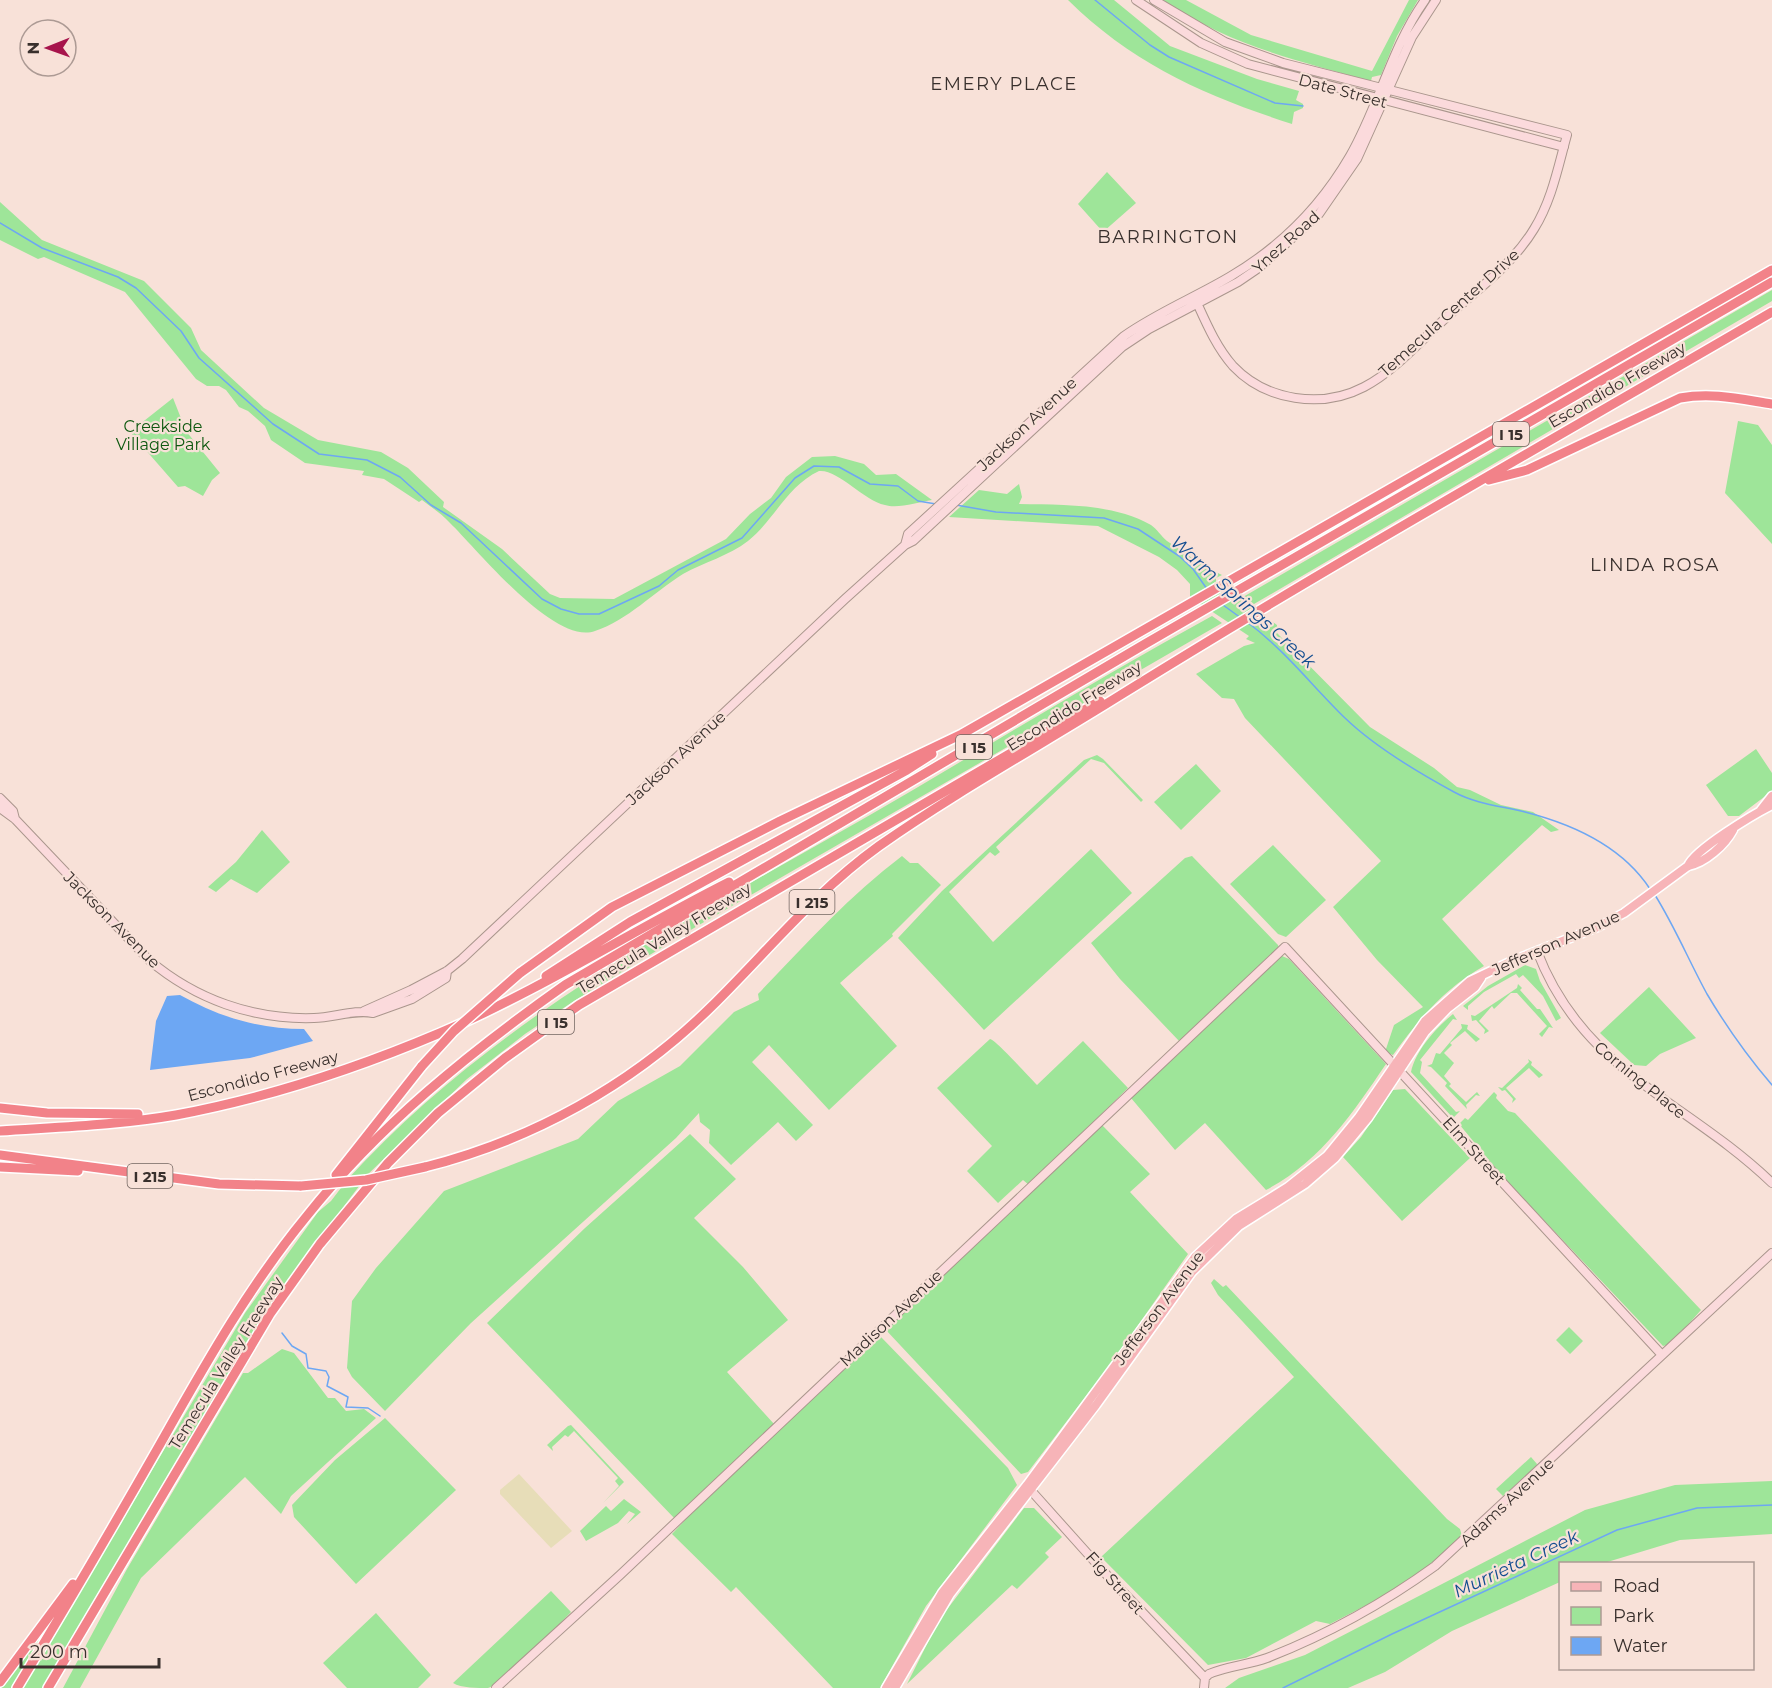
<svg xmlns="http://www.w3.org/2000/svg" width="1772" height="1688" font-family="Montserrat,sans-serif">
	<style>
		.green { fill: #9ee599 }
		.sand { fill: #e7ddb8 }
		.water { fill: #6da7f3 }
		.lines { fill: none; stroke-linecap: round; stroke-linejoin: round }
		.stream { stroke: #6da7f3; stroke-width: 1.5 }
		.secondary-casing { stroke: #aa968d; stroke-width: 10 }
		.primary-casing { stroke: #fff; stroke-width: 11 }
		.highway-casing { stroke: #fff; stroke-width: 12 }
		.secondary { stroke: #fbdadc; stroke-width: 8 }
		.primary { stroke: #f7b4b8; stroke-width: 8 }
		.highway { stroke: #f28289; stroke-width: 9 }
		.highway-bridge-casing { stroke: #fff; stroke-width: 12; stroke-linecap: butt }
		.highway-bridge { stroke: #f28289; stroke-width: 9 }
		.labels { text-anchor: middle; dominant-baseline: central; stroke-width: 4.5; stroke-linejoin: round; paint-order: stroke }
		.shield { fill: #f8e1d8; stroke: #726560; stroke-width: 1.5 }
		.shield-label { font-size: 15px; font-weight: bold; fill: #39302d }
		.street-label { font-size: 16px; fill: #39302d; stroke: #f8e1d8 }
		.park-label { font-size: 16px; fill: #0d580f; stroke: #f8e1d8 }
		.neighbourhood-label { font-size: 18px; letter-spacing: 1.5px; fill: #39302d; stroke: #f8e1d8 }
		.water-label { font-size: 18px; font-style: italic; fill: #134d90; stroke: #f8e1d8 }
	</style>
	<rect width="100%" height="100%" fill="#f8e1d8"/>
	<path class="green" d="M1068 0H1114L1170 46 1257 79 1299 91 1296 100 1303 104V108L1294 112 1292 124C1206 96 1134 65 1068 0Z
		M1163 0H1186L1251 35 1372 71 1409 0H1418L1397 36 1381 75 1372 77 1371 81C1295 60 1228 45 1163 0Z
		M1107 172 1136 203 1103 232 1078 204Z
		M0 202 42 240 144 281 191 328 201 350 264 408 318 440 381 452 408 468 444 502 443 507 502 549 550 594 560 598 614 599 726 539 750 514 771 498 786 477 812 457 835 456 864 464 876 475 896 474 932 500C918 502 898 509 885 505 863 500 838 469 819 471 787 486 775 519 748 541 729 556 704 562 683 574 654 592 628 620 595 631 554 646 477 549 450 523 442 514 431 507 422 500L419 502 384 479 362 475 364 471 305 463 271 440 265 426 248 411 239 407 226 390 219 386H207L196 379 125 292 44 257 38 259 0 240Z
		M1772 290V301L1254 604 1243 597Z
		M173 398 186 431 220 473 212 480 203 496 185 486 178 487 130 432Z
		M1738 421 1758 425 1772 445V544L1725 493Z
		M1019 484 1022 497 1019 504C1062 505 1112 503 1151 525 1157 529 1161 536 1167 541 1185 553 1203 566 1222 575L1216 578V582L1277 625V633L1370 727 1434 768 1457 787 1470 790 1501 805 1533 812 1559 830 1551 832 1542 825 1442 919 1484 966C1445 988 1419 1019 1393 1055L1385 1052 1394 1025 1423 1007 1377 960 1333 907 1381 861 1245 718 1234 699 1222 698 1196 674 1244 646 1255 643 1246 639 1249 636 1190 597V584L1177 570 1159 557 1098 526 949 517 979 490 1007 494Z
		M1212 616 1222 623 699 925 574 1001 525 1034 467 1079 364 1178 346 1181C493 1019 683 922 870 815 984 749 1096 679 1212 616Z
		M1756 749 1772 773V791L1739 816H1728L1706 785Z
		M1097 755 1103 759 1143 800 1141 802 1104 763 1091 759 996 847 1000 852 995 856 990 852 949 892 993 942 1091 849 1132 893 984 1030 898 938 942 891 1084 760Z
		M1196 764 1221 791 1181 830 1154 802Z
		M262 830 290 862 257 893 231 879 216 892 208 887 236 862Z
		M1273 845 1326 900 1286 937 1278 934 1230 884Z
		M902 856 910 863H918L941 885 892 934 893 936 840 983 897 1046 829 1110 769 1045 752 1062 813 1125 796 1141 778 1122 731 1165 709 1143 710 1130 700 1122 699 1113 676 1138 471 1323 385 1411 352 1377 347 1368 352 1301 376 1268 444 1191 578 1139 618 1101 680 1066 734 1012 759 1000 758 994C804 946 849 896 902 856Z
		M1192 856 1278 945 1279 949 1180 1042 1120 979 1091 943 1185 858Z
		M1282 956 1289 959 1386 1064C1352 1114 1321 1161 1266 1190L1205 1123 1175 1150 1131 1098Z
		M1525 965 1536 969 1540 981 1561 1018 1556 1021 1543 996 1523 975 1519 978 1516 974 1484 992 1468 1006V1010L1463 1006 1488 986Z
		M1518 984 1522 988 1520 990 1537 1009H1540L1553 1028 1549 1027 1542 1037 1539 1034 1547 1026 1517 993H1511L1494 1009 1492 1006 1479 1021 1489 1031 1484 1034 1485 1030 1476 1020 1472 1021 1471 1015 1475 1016 1517 988Z
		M1649 987 1696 1038 1660 1054 1646 1066 1634 1065 1600 1033Z
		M1453 1014 1457 1020 1453 1019 1420 1060 1422 1062 1420 1073 1456 1112 1460 1111 1453 1118 1411 1072C1416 1050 1435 1029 1453 1014Z
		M1461 1024 1468 1025 1467 1029 1480 1039 1476 1042 1465 1031 1450 1043 1452 1045 1444 1053 1454 1063 1444 1076 1451 1084 1449 1086 1466 1102 1477 1092 1480 1096 1476 1095 1466 1105 1467 1109 1445 1086 1447 1083 1431 1067 1427 1066 1432 1064 1436 1053 1440 1054 1462 1028Z
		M990 1039C996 1040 1028 1076 1037 1085L1083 1041 1128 1088 1029 1185 1023 1180 998 1203 967 1171 992 1146 937 1088Z
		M1528 1059 1532 1062 1531 1065 1543 1075 1539 1078 1529 1068 1506 1088 1516 1099 1512 1103 1513 1099 1505 1090 1502 1091 1498 1087 1502 1088 1529 1062Z
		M1405 1089 1470 1158 1402 1221 1343 1157 1361 1137 1393 1090Z
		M1494 1092 1497 1095 1496 1098 1508 1111 1515 1113 1701 1310 1671 1344 1663 1346 1503 1177 1459 1124 1465 1118 1468 1120Z
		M1102 1125 1150 1174 1130 1192 1188 1254 1115 1358 1028 1472 1021 1474 885 1329Z
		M690 1134 736 1179 694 1218 743 1267 788 1320 727 1372 774 1424 676 1520 487 1323 585 1228Z
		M363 1181 307 1255 45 1688H23L245 1313 318 1212 331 1201 344 1184Z
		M1214 1279 1223 1287 1226 1285 1447 1519 1460 1529 1462 1536 1434 1563 1386 1595 1330 1624 1316 1621 1246 1658 1208 1665 1101 1557 1294 1377 1218 1295 1211 1283Z
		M1569 1327 1583 1341 1570 1354 1556 1340Z
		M877 1337H881L1008 1468 1017 1485 926 1606 880 1688H833L736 1587 731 1592 672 1534 723 1480Z
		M282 1349 294 1353 328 1398H335L346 1411 364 1409 376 1418 291 1496 281 1514 245 1477 141 1578 80 1688H63L127 1569 243 1373H248Z
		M385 1418 456 1490 356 1584 294 1517 292 1505 335 1460Z
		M571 1425 624 1482 603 1503 619 1486 615 1481 618 1478 574 1431 568 1437 565 1435 552 1447 553 1451 547 1445 568 1426Z
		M1531 1457 1537 1464 1536 1467 1503 1496 1496 1489Z
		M1772 1481V1534L1680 1540 1604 1563 1560 1564V1582L1452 1631 1385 1672 1348 1688H1225L1239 1678 1305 1655 1585 1510 1675 1485Z
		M624 1499 641 1512 627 1524 635 1514 629 1511 618 1523 586 1541 580 1531 606 1506 611 1511Z
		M1024 1508H1034L1062 1537 1045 1553 1049 1557 1017 1589 1012 1585 907 1684 939 1620Z
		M551 1591 571 1612C557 1627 505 1683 488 1688 478 1688 461 1688 453 1683Z
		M376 1613 431 1675 418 1688H347L323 1663Z
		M39 1636 41 1637 11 1688H1Z"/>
	<path class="sand" d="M519 1474 572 1531 551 1548 500 1494V1490Z"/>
	<path class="water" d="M180 995C219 1017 259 1029 304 1029L313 1041 250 1058 150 1070 156 1021 167 996Z"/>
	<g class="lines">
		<path class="stream" d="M1095 0 1150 45 1169 57 1275 103 1303 106
			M0 223 42 248 118 277 136 288 181 331 199 358 273 424 319 454 367 460 400 477 431 505 461 523 542 599 561 609 579 614H599L659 586 678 570 742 538 795 478 814 466 839 467 870 484 898 486 918 501 936 504
			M956 505 996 512 1104 518 1138 529 1179 556 1193 569 1207 589
			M1223 605 1241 618
			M1247 622C1285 650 1312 686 1345 718 1374 746 1419 773 1454 792 1476 804 1501 806 1525 812 1572 824 1622 846 1650 889
			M1655 895C1675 927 1689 961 1707 994 1726 1026 1748 1057 1772 1085
			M282 1333 292 1346 306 1354 308 1368 326 1371 329 1377 327 1386 348 1397 346 1407 368 1408 380 1416
			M1283 1688 1392 1634 1617 1530 1697 1508 1772 1505"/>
		<defs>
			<path id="secondary" d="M1136 0 1201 43 1248 64 1564 147
				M1154 0 1225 42 1283 63 1567 135C1558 167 1552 200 1534 229 1513 264 1477 290 1448 316 1421 340 1396 370 1364 387 1322 409 1266 401 1233 366 1217 348 1207 325 1197 303
				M905 545 908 534 1124 336C1158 312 1196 297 1231 276 1280 247 1321 206 1350 156 1379 106 1391 48 1425 0
				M0 798 13 811 15 819
				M0 808 15 819 149 960C195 999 253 1020 314 1018 333 1018 354 1009 373 1013L412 999 446 978 447 971
				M1537 951C1583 1072 1687 1101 1772 1183
				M364 1011 411 990 447 971 462 959 845 599 905 545 913 541 1122 347 1149 329 1238 282 1260 267 1319 214 1357 159 1412 37 1436 0
				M1027 1486 1104 1572 1205 1678
				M496 1688 620 1575 1285 947 1662 1355
				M1204 1688 1205 1678 1209 1674C1227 1666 1248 1665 1267 1658 1326 1635 1384 1603 1435 1566L1772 1253"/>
			<path id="primary" d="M1761 810 1772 796
				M1688 866C1694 850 1754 814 1772 805
				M886 1688 942 1593 1027 1485 1195 1257 1236 1219 1288 1187 1327 1156 1359 1117 1425 1021 1470 981 1512 961 1598 927 1624 913 1688 866C1705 863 1725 845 1733 830
				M895 1688 950 1594 1096 1405 1192 1272 1239 1226 1305 1184 1335 1158 1368 1118 1425 1032 1448 1008 1475 987 1481 978"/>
			<path id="highway" d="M1489 480 1527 470 1680 398C1712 392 1740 399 1772 404
				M520 973 612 907 780 821 962 734 1772 270
				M546 976 630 922 907 770 932 754
				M0 1108 47 1113 138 1114
				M0 1131C58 1127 119 1125 176 1115 267 1098 355 1069 440 1033 540 990 632 931 729 882
				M0 1155 219 1184 301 1186
				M0 1167 78 1171
				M425 1167C532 1140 632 1085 711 1007 766 953 815 892 879 846 956 792 1039 746 1119 696 1333 563 1554 439 1772 312
				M336 1175 422 1066
				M0 1682 73 1584
				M17 1688C64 1610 110 1532 155 1453 201 1372 246 1290 306 1217 379 1125 470 1052 565 985L1145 644 1772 282
				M48 1688 270 1314 320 1244 388 1163 438 1113 505 1058 579 1005 1100 701"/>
		</defs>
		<use href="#secondary" class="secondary-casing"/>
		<use href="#primary" class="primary-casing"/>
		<use href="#highway" class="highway-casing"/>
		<use href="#secondary" class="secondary"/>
		<use href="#primary" class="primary"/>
		<use href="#highway" class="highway"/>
		<defs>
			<path id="highway-bridge" d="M422 1066 454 1031 520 973
				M301 1186 366 1180 425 1167"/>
		</defs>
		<use href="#highway-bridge" class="highway-bridge-casing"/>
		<use href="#highway-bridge" class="highway-bridge"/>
	</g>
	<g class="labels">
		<g class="shield">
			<rect x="1493" y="422" width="36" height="24" rx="4.5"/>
			<rect x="956" y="735" width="36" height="24" rx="4.5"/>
			<rect x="789.5" y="890" width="45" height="24" rx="4.5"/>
			<rect x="538" y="1010" width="36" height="24" rx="4.5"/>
			<rect x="127.5" y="1164" width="45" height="24" rx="4.5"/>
		</g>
		<g class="shield-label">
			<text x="1511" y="434">I 15</text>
			<text x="974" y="747">I 15</text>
			<text x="812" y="902">I 215</text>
			<text x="556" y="1022">I 15</text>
			<text x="150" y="1176">I 215</text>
		</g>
		<g class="street-label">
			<text transform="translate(1343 91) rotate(15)">Date Street</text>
			<text transform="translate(1286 242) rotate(-42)">Ynez Road</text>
			<text transform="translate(1449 313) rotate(-42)">Temecula Center Drive</text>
			<text transform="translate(1617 385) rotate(-30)">Escondido Freeway</text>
			<text transform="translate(1027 424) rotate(-43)">Jackson Avenue</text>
			<text transform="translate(1074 706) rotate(-32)">Escondido Freeway</text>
			<text transform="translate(676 758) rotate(-43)">Jackson Avenue</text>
			<text transform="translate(112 920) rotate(45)">Jackson Avenue</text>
			<text transform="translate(664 938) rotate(-31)">Temecula Valley Freeway</text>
			<text transform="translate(1556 943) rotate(-24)">Jefferson Avenue</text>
			<text transform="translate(263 1076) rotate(-15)">Escondido Freeway</text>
			<text transform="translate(1640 1080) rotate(39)">Corning Place</text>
			<text transform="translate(1474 1151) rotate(48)">Elm Street</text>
			<text transform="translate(1159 1308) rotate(-53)">Jefferson Avenue</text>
			<text transform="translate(891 1318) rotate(-43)">Madison Avenue</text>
			<text transform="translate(226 1363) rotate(-58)">Temecula Valley Freeway</text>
			<text transform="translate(1507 1502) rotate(-43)">Adams Avenue</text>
			<text transform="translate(1115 1583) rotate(48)">Fig Street</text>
		</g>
		<g class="park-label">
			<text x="163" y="426">Creekside<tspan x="163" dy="18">Village Park</tspan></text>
		</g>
		<g class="neighbourhood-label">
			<text x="1004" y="84">EMERY PLACE</text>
			<text x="1168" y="237">BARRINGTON</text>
			<text x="1655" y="565">LINDA ROSA</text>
		</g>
		<g class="water-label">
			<text transform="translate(1243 602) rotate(42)">Warm Springs Creek</text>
			<text transform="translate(1516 1564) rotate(-25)">Murrieta Creek</text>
		</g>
	</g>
	<rect x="1559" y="1562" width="195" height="108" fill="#f8e1d8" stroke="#ac9a94" stroke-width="1.5"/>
	<rect x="1571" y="1582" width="30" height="9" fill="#f7b4b8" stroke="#ac9a94" stroke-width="1.5"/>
	<text x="1613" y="1592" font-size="18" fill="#39302d">Road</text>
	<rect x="1571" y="1607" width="30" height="18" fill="#9ee599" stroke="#ac9a94" stroke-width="1.5"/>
	<text x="1613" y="1622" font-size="18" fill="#39302d">Park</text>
	<rect x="1571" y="1637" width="30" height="18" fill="#6da7f3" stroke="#ac9a94" stroke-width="1.5"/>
	<text x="1613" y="1652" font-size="18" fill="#39302d">Water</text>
	<g transform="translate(48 48) rotate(269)"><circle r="28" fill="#f8e1d8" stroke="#ac9a94" stroke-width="1.5"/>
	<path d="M0-4.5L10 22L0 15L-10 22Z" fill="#a7144c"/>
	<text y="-9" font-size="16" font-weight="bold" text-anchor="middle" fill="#39302d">N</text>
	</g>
	<path d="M21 1658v9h138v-9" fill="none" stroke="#39302d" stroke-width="3"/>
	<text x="30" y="1658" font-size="18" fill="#39302d" stroke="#f8e1d8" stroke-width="4.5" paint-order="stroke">200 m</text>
</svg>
